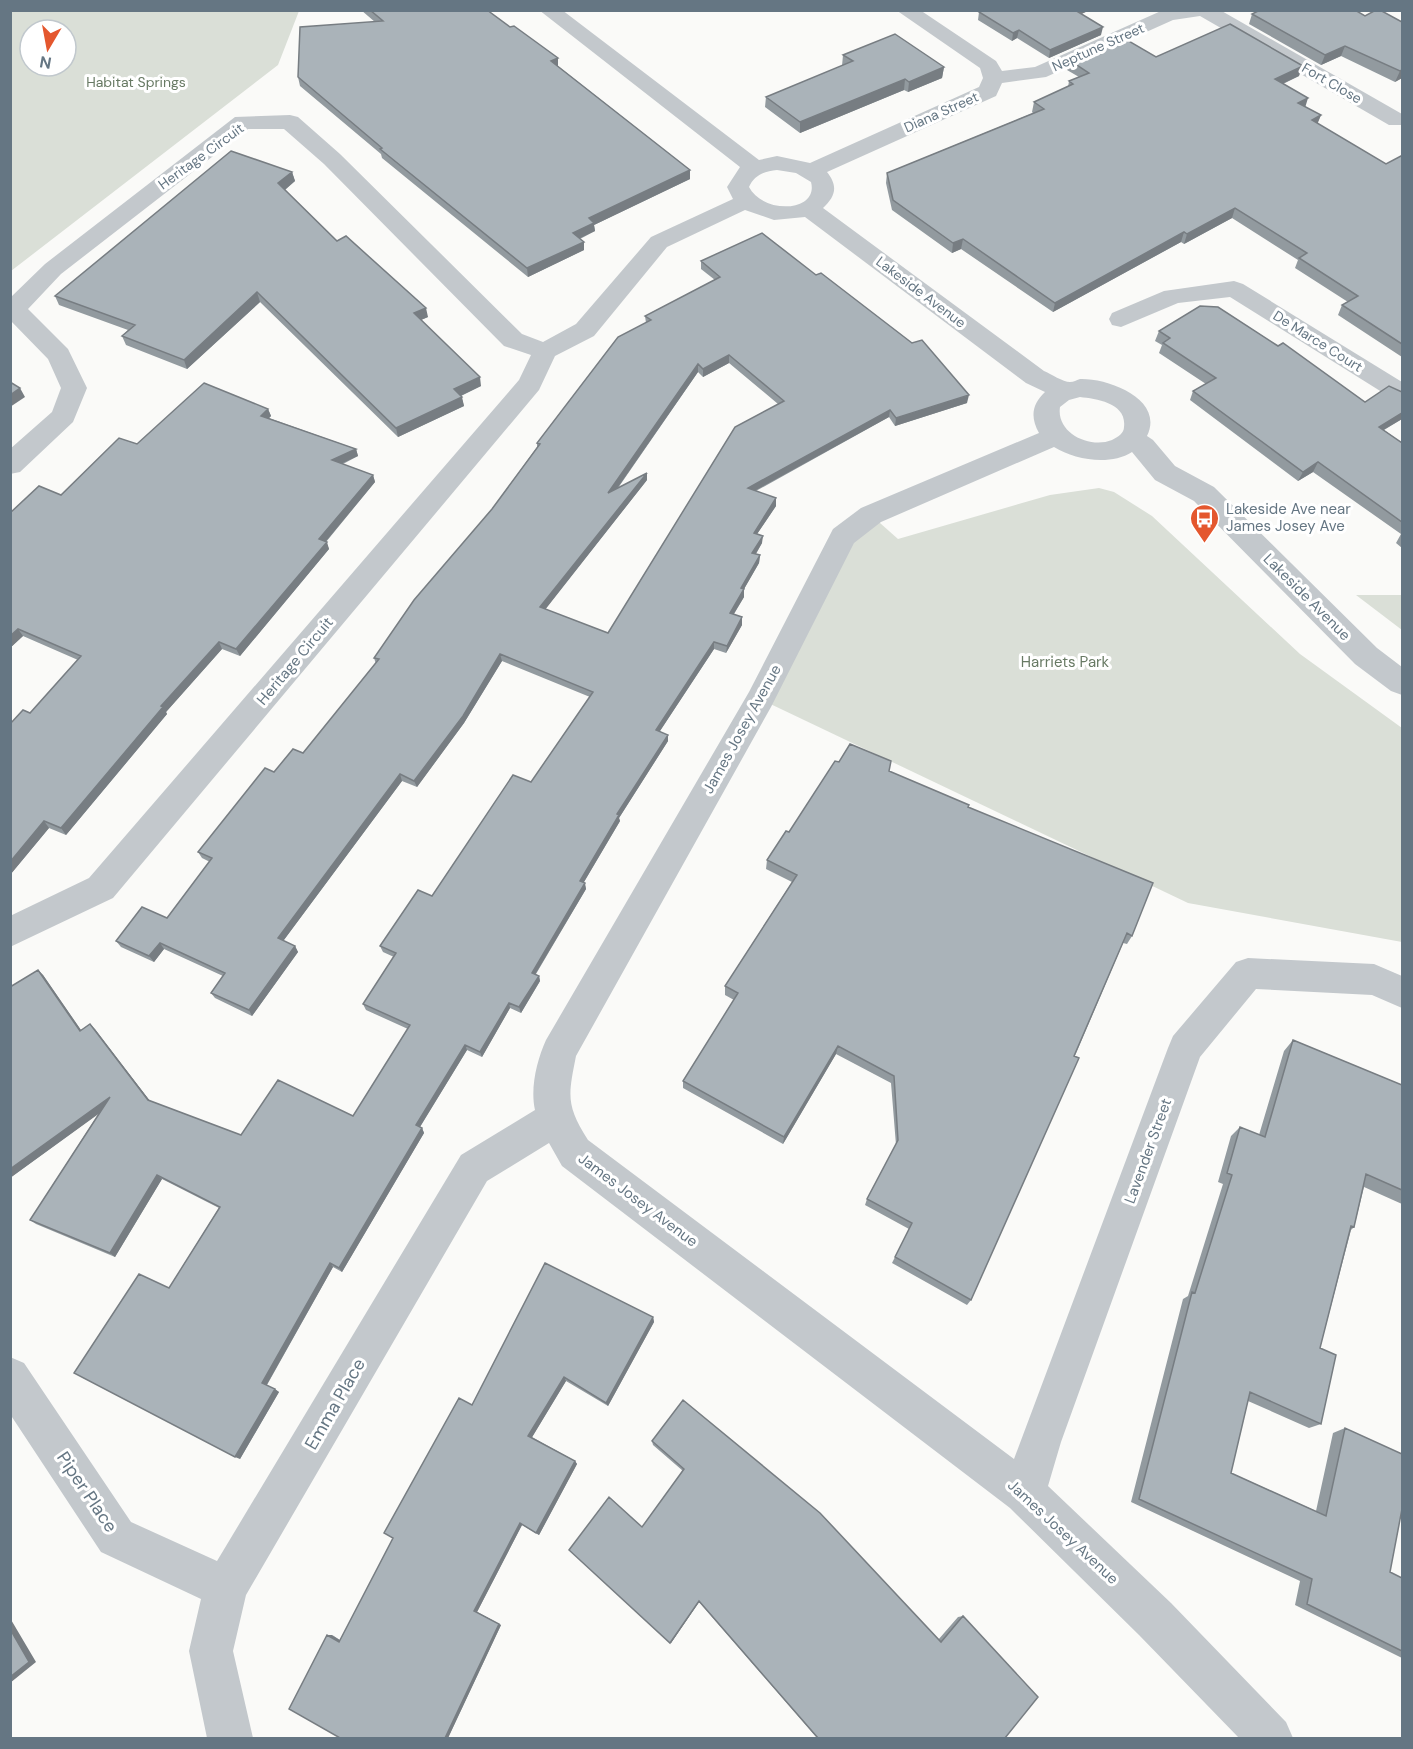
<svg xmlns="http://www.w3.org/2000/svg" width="1413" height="1749" font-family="'DM Sans',sans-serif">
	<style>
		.green { fill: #dadfd7; fill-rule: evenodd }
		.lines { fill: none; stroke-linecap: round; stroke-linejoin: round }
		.minor { fill: #c3c8cc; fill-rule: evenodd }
		.wall { fill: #929a9f; fill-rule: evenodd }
		.shaded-wall { fill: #777d82 }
		.building { fill: #aab3b9; stroke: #777d82; stroke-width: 1.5; fill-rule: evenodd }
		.labels { text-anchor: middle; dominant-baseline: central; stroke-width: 6; stroke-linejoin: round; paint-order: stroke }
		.far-street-label { font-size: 14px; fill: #657683; stroke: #fff }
		.far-park-label { font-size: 14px; fill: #687a64; stroke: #fff }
		.poi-label { font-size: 15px; fill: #657683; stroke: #fff; text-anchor: start }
		.street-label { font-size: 15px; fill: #657683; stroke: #fff }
		.park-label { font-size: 15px; fill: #687a64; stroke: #fff }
		.near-street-label { font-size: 18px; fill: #657683; stroke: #fff }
	</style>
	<rect width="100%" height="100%" fill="#fafaf8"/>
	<path class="green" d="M11 10H299V11L278 65 11 271ZM30 30H66V66H30Z
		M1099 488 1114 492 1152 516 1300 654 1402 728V942L1188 903 760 699 843 536 871 515 898 539 1050 495Z
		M1356 595H1402V630Z"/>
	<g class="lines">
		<path class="minor" d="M539 10H562L759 160 777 156 810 163 979 87 983 78 980 68 896 10H920L996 61 1002 71 1035 67 1161 11 1220 10 1402 114V125H1389L1200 16 1173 20 1046 77 1002 83 996 96 827 172C838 186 836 196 823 208L1044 371C1051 374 1063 382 1070 382 1074 382 1076 380 1080 379 1108 378 1165 399 1147 436L1153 440 1175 466 1214 487 1377 648 1402 667V695L1391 691 1355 664 1194 501 1155 480 1132 452C1110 466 1075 460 1054 447L881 522 854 543 771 707 576 1056C568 1096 566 1105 588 1140L1014 1459 1168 1048 1173 1036 1236 962 1248 958 1374 964 1402 976V1008L1372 995 1256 989 1200 1057 1061 1442 1048 1486 1171 1603 1286 1722 1293 1738H1239L1139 1635 1010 1508 562 1166 549 1143 487 1181 246 1595 233 1651 253 1738H207L189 1651 201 1599 101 1552 10 1414V1357L24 1363 131 1522 217 1561 461 1155 535 1110C530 1088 537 1060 546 1040L749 692 833 529 861 508 1039 433C1030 417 1032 404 1045 392L1026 383 805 217 774 220 745 210 667 247 594 336 555 356 539 390 113 898 10 947V916L89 878 519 380 531 355 504 346 324 164 284 129H248L61 274 28 309 68 349 87 388 73 422 20 472 10 474V449L52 412 61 388 48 359 10 320V298L45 264 235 117 290 115 298 117 340 154 522 334 543 342 576 324 651 237 733 199 727 187 740 167ZM777 170 796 173 811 182C819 212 764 215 749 187 754 175 765 171 777 170ZM1080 397C1097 399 1127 403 1124 427 1124 433 1118 437 1112 440 1090 449 1056 433 1060 407L1069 400Z
			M1234 281 1243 284 1402 382V402L1393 399 1230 297 1178 303 1121 327 1112 325 1109 319 1112 313 1164 291Z"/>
	</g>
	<path class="wall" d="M361 10H487L510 27 558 58V66L690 170V179L594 225 595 231 580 239 584 242V250L528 277 382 158 381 154 300 86 298 77 375 22Z
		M982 10H1090L1081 14 1101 35 1049 58 1017 38 1012 41 978 20 979 12Z
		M1252 14 1365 16 1402 22V78L1395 82 1341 56 1321 65 1249 24Z
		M843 55 944 67 942 78 908 92 904 90 800 133 765 107 766 97 842 66Z
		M1156 57 1299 76 1283 84 1305 107 1321 115 1317 123 1386 164 1402 157V357L1338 315 1342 305 1348 302 1295 268 1298 260 1232 218 1184 244 1181 242 1053 312 961 249 952 253 892 210 886 183 887 173 1033 113 1032 112 1034 102 1068 87 1069 81 1079 77 1067 70 1069 60Z
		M292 172 295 181 285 190 337 241 428 317 421 320 481 386 461 396 464 406 398 437 260 302 187 369 126 345 122 336 128 330 59 305 55 296Z
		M701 261 967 403 895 426 889 417 756 491 776 506 757 534 762 543 756 554 760 555 759 563 744 589V597L734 614 742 617V625L726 653 714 649 660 731 668 741 619 818 620 821 584 882 586 889 536 974 539 976 540 981 521 1013 510 1008 482 1057 467 1050 420 1127 422 1128 424 1133 342 1272 333 1267 267 1385 279 1392 240 1459 169 1288 219 1208 162 1179 115 1257 36 1224 30 1220 99 1113 10 1178V987L38 970 43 975 81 1030 90 1024 150 1101 241 1135 353 1116 408 1029 366 1010 363 1004 394 957 383 952 380 946 432 896 531 782 590 697 502 661 464 723 417 787 402 781 283 941 295 946 298 952 252 1016 215 998 211 993 223 976 164 949 154 962 121 947 116 941 167 918 210 862 202 858 198 852 274 772 303 753 376 664 374 658 492 509 537 447V443L646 323 645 316 715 280 701 269ZM729 363 778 404 608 633 545 609 647 480 618 488 698 372 703 377Z
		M1159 331 1365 402 1402 392V419L1384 430 1402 443V548L1396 543 1401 534 1313 472 1298 481 1190 400 1193 391 1206 384 1159 353 1162 345 1155 341Z
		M268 409 271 416 269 418 356 449 358 456 343 464 373 475 375 482 326 542 329 549 240 656 222 649 166 712 167 714 66 835 49 828 10 875V724L30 713 78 660 23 636 10 648 61 495 137 444Z
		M839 762 889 771 968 807 1132 936 1127 944 1123 943 971 1300 967 1305 892 1263 909 1229 865 1205 867 1199 896 1145 891 1083 836 1054 783 1144 683 1088V1081L734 1000 725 995V986L792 882 766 869 767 860 789 832Z
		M1293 1040 1402 1085V1204L1364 1187 1354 1227 1351 1230 1320 1348 1321 1424 1309 1428 1248 1401 1231 1473 1316 1511 1333 1433 1345 1428 1390 1572 1402 1578V1658L1295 1605 1300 1581 1131 1502 1183 1299 1188 1296 1223 1184 1218 1182 1231 1136 1240 1127 1259 1135 1284 1051Z
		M653 1317 654 1322 608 1406 566 1381 532 1437 575 1461 577 1464 539 1535 522 1525 477 1612 501 1625 448 1738 332 1635 340 1640 472 1405Z
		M652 1441 938 1640 958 1617 963 1616 1005 1738H817L699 1602 671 1643 642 1527 683 1471 653 1445Z"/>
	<path class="shaded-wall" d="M1074 10H1090L1073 18Z
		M1103 27 1101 35 1049 58 1050 50Z
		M1019 30 1017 38 1012 41 1013 33Z
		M1345 46 1341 56 1321 65 1325 55Z
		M558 58V67L551 61Z
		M1303 66 1299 76 1271 89 1275 79Z
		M944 67 942 78 908 92 909 82Z
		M1402 70V78L1395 82 1400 71Z
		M905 79 904 90 800 133V122Z
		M1308 98 1305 108 1298 103Z
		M1321 115 1317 125 1312 120Z
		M690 170V179L594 225 595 231 574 241 573 233 589 218Z
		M292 172 295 181 281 193 278 183Z
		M1235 208 1232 218 1184 244 1187 234Z
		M1184 232 1181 242 1053 312 1055 303Z
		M963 239 961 249 952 253 953 243Z
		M584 242V250L528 277 527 268Z
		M257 292 260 302 187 369 184 360Z
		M426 308 428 317 416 322 414 313Z
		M729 355V363L703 377V369Z
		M698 364V372L609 500 608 493Z
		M480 377 481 386 456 398 454 389Z
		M20 388 25 397 10 407V395Z
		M969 395 967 403 895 426 896 418Z
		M462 397 464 406 398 437 396 428Z
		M268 409 271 416 264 423 261 416Z
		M890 410 889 417 747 495 748 488Z
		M1402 413V419L1373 436 1379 427Z
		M356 449 358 456 334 467 332 460Z
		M1318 462 1313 472 1298 481 1303 472Z
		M647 473V480L541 615 540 607Z
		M373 475 375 482 322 546 319 539Z
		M776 498V506L753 540 754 533Z
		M763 536 762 543 752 560V553Z
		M327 542 329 549 240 656 236 649Z
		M760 555 759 563 744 589V597L730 620V613L741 588Z
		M742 617V625L726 653 727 646Z
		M18 629 23 636 10 648V636Z
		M219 642 222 649 166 712 167 714 66 835 61 828 161 706Z
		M714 642V649L656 737V730Z
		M500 654 502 661 464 723 417 787 414 781Z
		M668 735V741L619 818 620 821 581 887 580 881 617 814Z
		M400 774 402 781 281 944 278 938Z
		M44 821 49 828 10 875V862Z
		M585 883 586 889 533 978 532 973Z
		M160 943 164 949 154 962 149 956Z
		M295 946 298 952 252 1016 249 1010Z
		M38 970 43 975 85 1036 80 1031Z
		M539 976 540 981 521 1013 519 1007Z
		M509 1003 510 1008 482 1057 480 1052Z
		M90 1024 95 1029 153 1105 148 1100Z
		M465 1045 467 1050 418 1130 416 1125Z
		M838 1046 836 1054 783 1144 784 1137Z
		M110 1097 115 1102 10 1178V1169Z
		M422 1128 424 1133 342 1272 339 1268Z
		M157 1175 162 1179 115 1257 110 1253Z
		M330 1263 333 1267 266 1386 262 1383Z
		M653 1317 654 1322 608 1406 606 1403Z
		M564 1377 566 1381 531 1439 528 1436Z
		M275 1389 279 1392 240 1459 235 1457Z
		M575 1461 577 1464 539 1535 536 1533Z
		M520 1523 522 1525 477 1612 501 1625 448 1738H445L474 1611Z
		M699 1601V1602L671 1643H670Z
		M10 1618 36 1662 10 1683Z
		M327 1635H332L344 1643 339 1642Z"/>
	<path class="building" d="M370 10H487L510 27 514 26 558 58 551 61 690 170 589 218 594 223 573 233 584 242 527 268 380 149 382 148 298 77 300 27 383 21Z
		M982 10H1075L1103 27 1050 50 1019 30 1013 33 979 12Z
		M1260 10H1355L1365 16 1376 10H1380L1402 22V70L1400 71 1345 46 1325 55 1252 14Z
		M1230 24 1303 66 1275 79 1308 98 1298 103 1321 115 1312 120 1386 164 1401 156 1402 157V344L1342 305 1358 296 1299 258 1307 253 1235 208 1187 234 1184 232 1055 303 963 239 953 243 893 200 887 173 1044 109 1034 102 1073 84 1069 81 1089 73 1069 60 1122 37 1156 57Z
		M895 34 944 67 909 82 905 79 800 122 766 97 853 61 843 55Z
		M231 151 292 172 278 183 337 241 346 236 426 308 414 313 480 377 454 389 462 397 396 428 257 292 184 360 122 336 135 325 55 296Z
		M762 233 816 275 821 273 912 343 922 340 969 395 896 418 890 410 748 488 776 498 754 533 763 536 752 553 760 555 741 588 744 589 730 613 742 617 727 646 714 642 656 730 668 735 617 814 619 815 580 881 585 883 532 973 539 976 519 1007 509 1003 480 1052 465 1045 416 1125 422 1128 339 1268 330 1263 262 1383 275 1389 235 1457 74 1373 139 1274 169 1288 220 1207 157 1175 110 1253 30 1220 110 1097 10 1169V987L38 970 80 1031 90 1024 148 1100 241 1135 278 1080 353 1116 410 1025 363 1004 396 953 380 946 418 890 432 896 513 775 531 782 593 692 500 654 463 716 414 781 400 774 278 938 295 946 249 1010 211 993 225 973 160 943 149 956 116 941 142 907 167 918 212 858 198 852 265 768 274 772 293 749 303 753 379 659 374 658 414 600 492 509 540 444 537 443 618 337 651 320 645 316 720 277 701 261ZM729 355 784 401 735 427 608 633 540 607 647 473 608 493 698 364 703 369Z
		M1200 306 1218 307 1278 346 1283 343 1365 402 1389 386 1402 392V413L1379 427 1402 443V522L1318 462 1303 472 1193 391 1216 378 1163 343 1170 338 1159 331Z
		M10 382 20 388 10 395Z
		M204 383 268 409 261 416 356 449 332 460 373 475 319 539 327 542 236 649 219 642 161 706 163 707 61 828 44 821 10 862V724L23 710 30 713 81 656 18 629 10 636V513L39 486 61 495 119 438 137 444Z
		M850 744 891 761 889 771 969 805 968 807 1153 883 1132 936 1127 933 1074 1056 1079 1058 971 1300 895 1257 912 1223 867 1199 898 1140 894 1076 838 1046 784 1137 683 1081 738 993 725 986 797 875 767 860 786 831 789 832 835 761 839 762Z
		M1293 1040 1402 1085V1190L1366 1174 1354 1227 1351 1226 1320 1348 1336 1355 1321 1424 1250 1392 1231 1473 1326 1516 1345 1428 1402 1454V1509L1390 1572 1402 1578V1651L1307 1604 1312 1579 1139 1499 1192 1292 1195 1293 1232 1175 1227 1173 1240 1127 1265 1137Z
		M545 1263 653 1317 606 1403 564 1377 528 1436 575 1461 536 1533 520 1523 474 1611 499 1624 445 1738H340L289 1709 327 1635 339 1642 393 1538 384 1533 459 1398 472 1405Z
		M683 1400 820 1513 941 1642 963 1616 1038 1697 1005 1738H818L699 1601 670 1643 569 1550 609 1497 642 1527 684 1469 652 1441Z
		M10 1629 29 1662 10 1677Z"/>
	<defs>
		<symbol id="bus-pin" viewBox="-11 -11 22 30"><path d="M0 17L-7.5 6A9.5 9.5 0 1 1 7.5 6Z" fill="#e4572e" stroke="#fff"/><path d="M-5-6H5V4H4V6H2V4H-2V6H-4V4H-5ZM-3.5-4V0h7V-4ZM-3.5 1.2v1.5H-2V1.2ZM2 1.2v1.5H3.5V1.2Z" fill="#fff"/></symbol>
	</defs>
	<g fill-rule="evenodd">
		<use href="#bus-pin" x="1188" y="502" width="33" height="45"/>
	</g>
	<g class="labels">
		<g class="far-street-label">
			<text transform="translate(1098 47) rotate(-24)">Neptune Street</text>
			<text transform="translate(1332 83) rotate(30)">Fort Close</text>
			<text transform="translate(941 112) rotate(-24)">Diana Street</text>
			<text transform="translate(201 156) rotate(-36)">Heritage Circuit</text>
			<text transform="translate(921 292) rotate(37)">Lakeside Avenue</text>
			<text transform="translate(1318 341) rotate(32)">De Marce Court</text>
		</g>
		<g class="far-park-label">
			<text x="136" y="82">Habitat Springs</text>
		</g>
		<g class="poi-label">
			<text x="1226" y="509">Lakeside Ave near<tspan x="1226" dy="17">James Josey Ave</tspan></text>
		</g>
		<g class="street-label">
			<text transform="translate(1307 597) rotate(45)">Lakeside Avenue</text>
			<text transform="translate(295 661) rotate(-50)">Heritage Circuit</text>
			<text transform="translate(742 729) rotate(-61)">James Josey Avenue</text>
			<text transform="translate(1148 1151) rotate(-70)">Lavender Street</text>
			<text transform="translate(638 1200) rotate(37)">James Josey Avenue</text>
			<text transform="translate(1063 1532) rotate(43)">James Josey Avenue</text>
		</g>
		<g class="park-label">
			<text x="1065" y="662">Harriets Park</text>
		</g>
		<g class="near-street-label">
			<text transform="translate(335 1404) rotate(-60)">Emma Place</text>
			<text transform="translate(87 1492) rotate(56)">Piper Place</text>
		</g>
	</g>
	<rect width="1413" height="1749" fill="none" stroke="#657683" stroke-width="24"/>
	<g transform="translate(48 48) rotate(190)"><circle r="28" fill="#ffffff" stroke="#c1c8cd" stroke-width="1.5"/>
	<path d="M0-4.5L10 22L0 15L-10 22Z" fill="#e4572e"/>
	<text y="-9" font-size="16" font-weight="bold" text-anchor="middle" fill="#657683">N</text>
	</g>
</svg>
